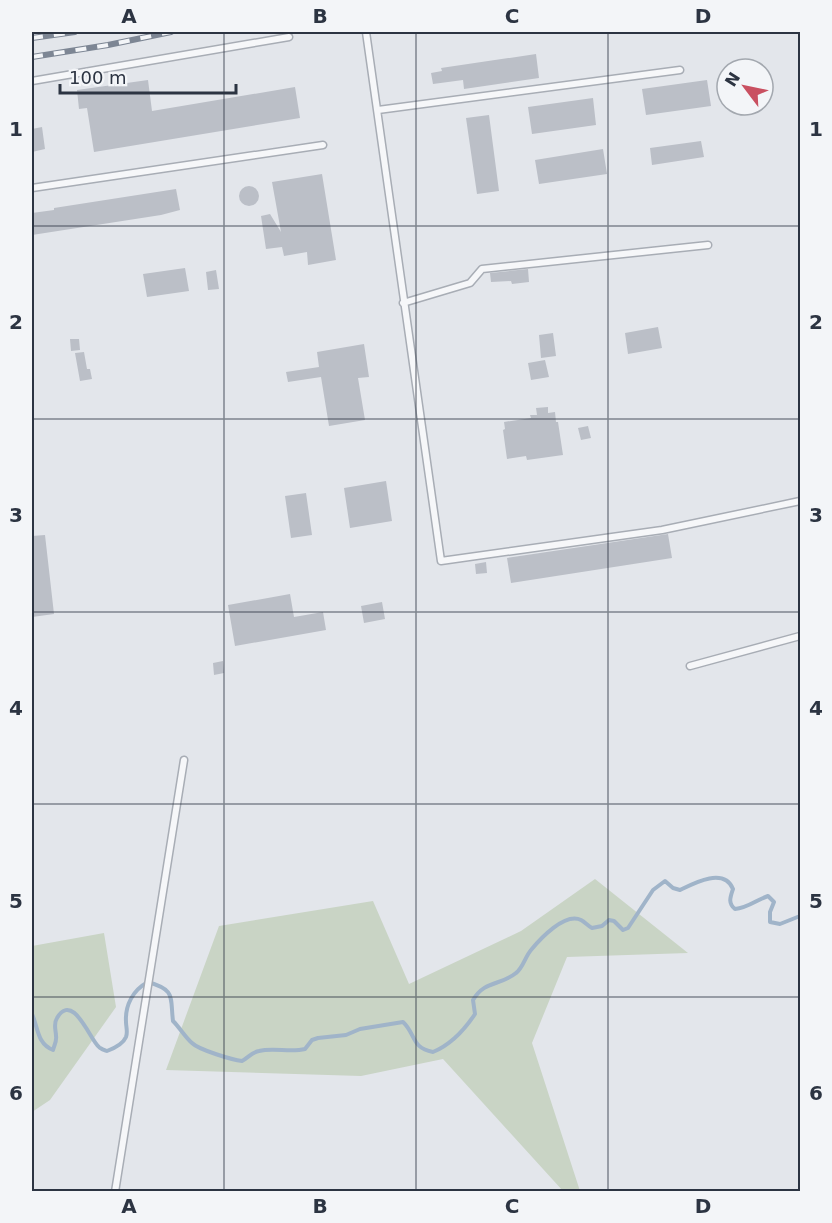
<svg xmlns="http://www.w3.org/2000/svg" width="832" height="1223" font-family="'DejaVu Sans',sans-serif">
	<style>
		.green { fill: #c9d4c5 }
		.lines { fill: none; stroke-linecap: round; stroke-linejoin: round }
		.stream { stroke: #a0b4c9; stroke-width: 4 }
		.building { fill: #bbbfc7 }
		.service-casing { stroke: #a8adb5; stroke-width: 9 }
		.service { stroke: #f6f7f9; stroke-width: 6 }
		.rail-casing { stroke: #7d8694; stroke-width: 6 }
		.rail { stroke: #f3f5f8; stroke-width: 4; stroke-dasharray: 11; stroke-linecap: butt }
		.grid { fill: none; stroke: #2c3442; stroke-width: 1.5; stroke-opacity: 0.55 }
		.neatline { fill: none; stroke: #2c3442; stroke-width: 2 }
		.grid-label { font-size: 20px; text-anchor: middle; font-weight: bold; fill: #2c3442 }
	</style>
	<rect width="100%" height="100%" fill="#e3e6eb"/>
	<path class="green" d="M595 879 688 953 567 957 532 1043 580 1191H563L443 1059 361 1076 166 1070 219 926 373 901 409 984 521 931Z
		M104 933 116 1007 50 1100 32 1112V946Z"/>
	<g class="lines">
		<path class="stream" d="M32 1014C38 1027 37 1044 53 1050 54 1046 57 1041 56 1036 56 1030 53 1024 57 1018 73 991 90 1040 99 1047 99 1048 106 1051 107 1051 115 1048 123 1044 126 1037 128 1032 126 1027 126 1022 125 1005 133 990 148 982 176 990 170 997 173 1021 180 1028 185 1037 192 1043 199 1050 233 1060 242 1061 248 1058 252 1052 259 1051 274 1047 290 1053 305 1049L312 1040 318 1038 346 1035 360 1029 403 1022C416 1034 411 1048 433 1052 450 1045 465 1029 475 1014L473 1000C485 980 500 986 516 973 523 968 525 957 531 950 540 939 565 912 581 920 585 922 588 926 592 928L602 926 609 920 614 921 623 930 628 928 653 890 665 881 673 888 680 890C694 883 724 867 733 889 730 898 728 903 735 909 748 908 756 900 768 896L774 902 770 912V922L780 924 800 916"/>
	</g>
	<path class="building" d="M536 54 539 78 464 89 463 80 433 84 431 73 442 71 441 68Z
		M148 80 152 111 295 87 300 118 94 152 87 108 79 109 77 90Z
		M707 80 711 106 646 115 642 89Z
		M593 98 596 125 532 134 528 107Z
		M489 115 499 191 477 194 466 118Z
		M42 127 45 149 32 152V129Z
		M701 141 704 157 652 165 650 148Z
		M603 149 607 174 539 184 535 160Z
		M322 174 336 260 308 265 307 252 284 256 282 247 266 249 261 216 270 214 281 232 272 182Z
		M239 196a10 10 0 1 1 20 0a10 10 0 1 1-20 0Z
		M176 189 180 210 161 215 32 235V213L54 210V208Z
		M185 268 189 291 147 297 143 274Z
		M528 269 529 282 512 284 511 281 491 282 490 273Z
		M216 270 219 289 208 290 206 272Z
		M658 327 662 348 628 354 625 333Z
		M553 333 556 356 541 358 539 335Z
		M70 339H79L80 350 71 351Z
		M364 344 369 377 358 378 365 420 329 426 321 377 288 382 286 372 319 367 317 352Z
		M84 352 87 369H90L92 379 80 381 75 353Z
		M545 360 549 377 531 380 528 363Z
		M548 407V413L555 412 556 422H558L563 455 527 460 526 456 507 459 503 430 505 429 504 422 531 418 530 415H537L536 408Z
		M588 426 591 438 581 440 578 428Z
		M386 481 392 521 350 528 344 488Z
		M306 493 312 535 291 538 285 496Z
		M668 534 672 558 511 583 507 558Z
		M45 535 54 614 32 617V536Z
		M486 562 487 573 476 574 475 564Z
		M290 594 294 617 323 612 326 630 235 646 228 605Z
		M382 602 385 619 364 623 361 606Z
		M223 661 224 673 214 675 213 663Z"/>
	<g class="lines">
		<defs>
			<path id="service" d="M366 32 441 561 662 530 800 501
				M32 81 289 37
				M378 110 680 70
				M32 188 323 145
				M403 303 470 283 482 269 708 245
				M690 666 800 636
				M115 1192 184 760"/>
		</defs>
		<use href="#service" class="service-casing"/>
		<use href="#service" class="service"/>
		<defs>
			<path id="rail" d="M32 38 75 32
				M32 57 108 45 171 32"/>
		</defs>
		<use href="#rail" class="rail-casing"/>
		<use href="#rail" class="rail"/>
	</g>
	<path class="grid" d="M224 32V1192M416 32V1192M608 32V1192M32 226H800M32 419H800M32 612H800M32 804H800M32 997H800"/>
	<rect width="832" height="1223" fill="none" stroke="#f3f5f8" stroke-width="66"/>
	<g transform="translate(745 87) rotate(302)"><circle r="28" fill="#f3f5f8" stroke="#a3a8af" stroke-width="1.5"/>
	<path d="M0-4.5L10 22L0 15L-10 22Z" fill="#c95061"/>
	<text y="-9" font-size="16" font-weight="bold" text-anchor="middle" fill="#2c3442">N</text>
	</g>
	<path d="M60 84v9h176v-9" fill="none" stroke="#2c3442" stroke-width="3"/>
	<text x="69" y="84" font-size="18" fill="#2c3442" stroke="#f3f5f8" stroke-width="4.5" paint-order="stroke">100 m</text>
	<rect x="33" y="33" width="766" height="1157" class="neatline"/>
	<g class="grid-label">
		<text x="129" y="23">A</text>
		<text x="320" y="23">B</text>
		<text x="512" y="23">C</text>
		<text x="703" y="23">D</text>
		<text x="16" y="136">1</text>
		<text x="816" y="136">1</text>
		<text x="16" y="329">2</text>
		<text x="816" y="329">2</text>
		<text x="16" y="522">3</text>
		<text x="816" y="522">3</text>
		<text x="16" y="715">4</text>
		<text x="816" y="715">4</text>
		<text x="16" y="908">5</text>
		<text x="816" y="908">5</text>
		<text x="16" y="1100">6</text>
		<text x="816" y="1100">6</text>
		<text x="129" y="1213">A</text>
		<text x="320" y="1213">B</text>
		<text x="512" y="1213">C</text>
		<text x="703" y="1213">D</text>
	</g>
</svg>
